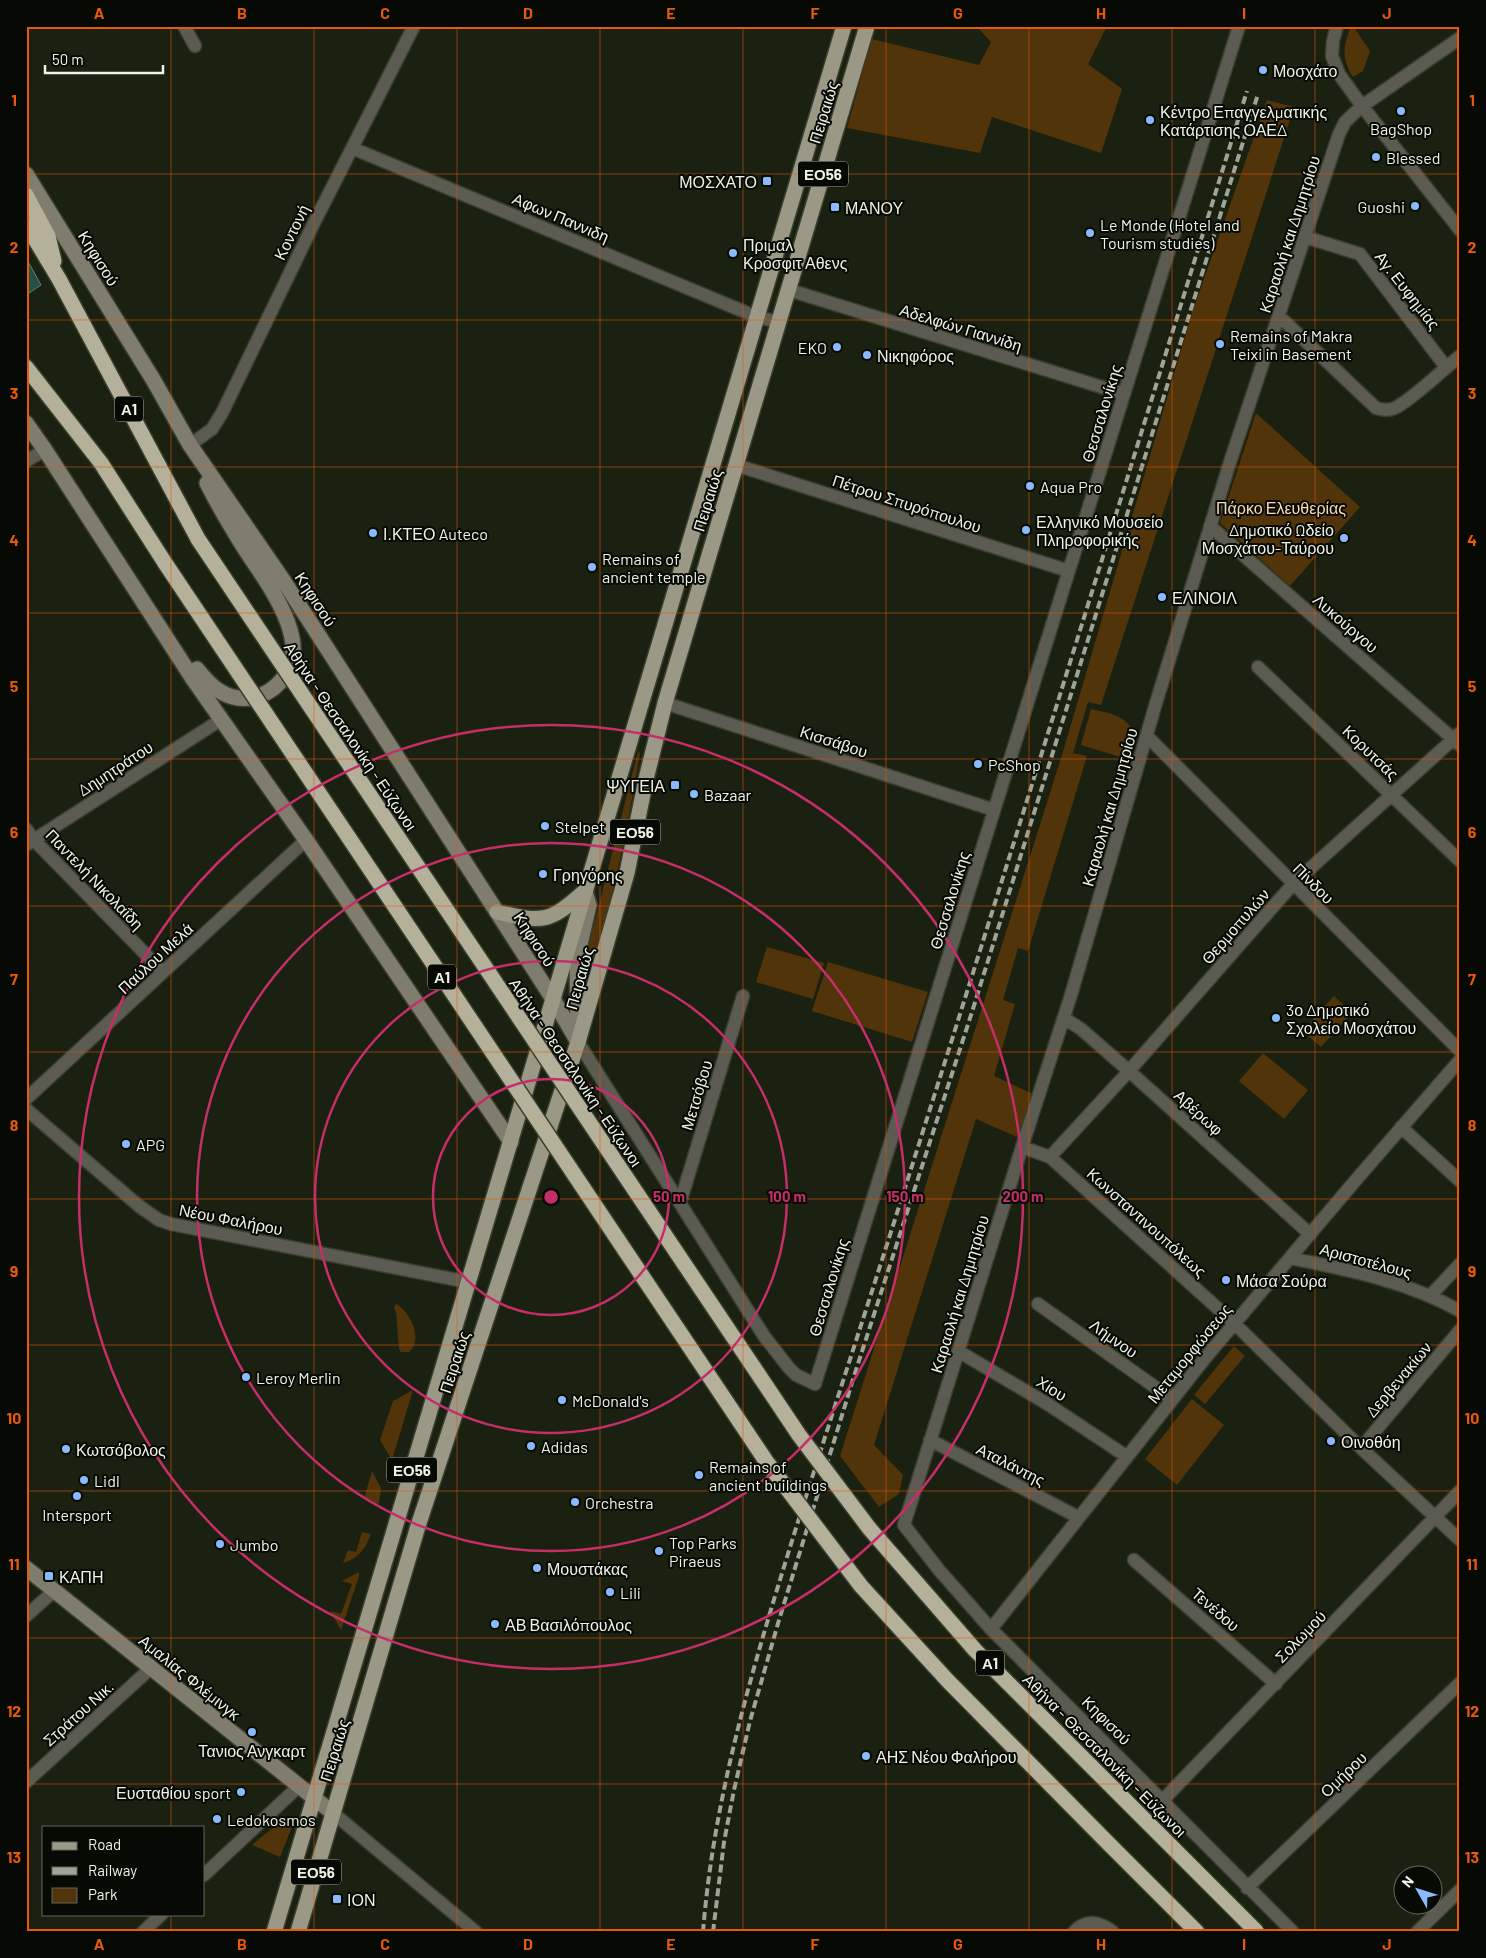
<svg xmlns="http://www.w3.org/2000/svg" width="1486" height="1958" font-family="Barlow,sans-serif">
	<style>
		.green { fill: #513409 }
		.water { fill: #245046; stroke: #618176 }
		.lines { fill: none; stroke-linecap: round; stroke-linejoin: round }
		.street-casing { stroke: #393e2e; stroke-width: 15 }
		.secondary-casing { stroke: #393e2e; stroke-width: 18 }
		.primary-casing { stroke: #393e2e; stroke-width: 18 }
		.highway-casing { stroke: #393e2e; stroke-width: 18 }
		.street { stroke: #5c5b52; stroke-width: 12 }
		.secondary { stroke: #807d6f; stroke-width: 15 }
		.primary { stroke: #9b9885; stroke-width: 15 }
		.highway { stroke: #b4b09a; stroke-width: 15 }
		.rail { stroke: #9fa496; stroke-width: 4; stroke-dasharray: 8 4; stroke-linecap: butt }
		.highway-bridge-casing { stroke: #393e2e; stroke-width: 18; stroke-linecap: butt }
		.highway-bridge { stroke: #b4b09a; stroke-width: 15 }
		.grid { fill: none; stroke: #e8590c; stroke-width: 1; stroke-opacity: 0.55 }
		.ring { fill: none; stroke: #c62e69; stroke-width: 2.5 }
		.poi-dot { fill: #89bafc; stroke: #070904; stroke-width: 2 }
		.labels { text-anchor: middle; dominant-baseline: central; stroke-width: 4; stroke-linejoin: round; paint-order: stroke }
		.shield { fill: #070904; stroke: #a9aca3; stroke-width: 1 }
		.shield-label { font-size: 15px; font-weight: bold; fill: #eef2e7 }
		.poi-label { font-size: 16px; fill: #eef2e7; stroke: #070904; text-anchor: start }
		.street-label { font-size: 16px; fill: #eef2e7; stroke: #070904 }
		.park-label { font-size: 16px; fill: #fadab2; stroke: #070904 }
		.centre { fill: #c62e69; stroke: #070904; stroke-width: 2.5 }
		.ring-label { font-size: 15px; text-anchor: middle; font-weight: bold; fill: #c62e69; stroke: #070904; stroke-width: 4; stroke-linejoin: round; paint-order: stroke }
		.neatline { fill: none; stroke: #e8590c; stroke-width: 2 }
		.grid-label { font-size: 16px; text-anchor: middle; font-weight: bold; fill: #e8590c }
	</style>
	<rect width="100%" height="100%" fill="#1b2110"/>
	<path class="green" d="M979 26H1107L1088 64 1122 89 1101 153 992 117 980 153 847 128 872 39 979 65 991 42 978 28Z
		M1351 26H1353L1370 51 1363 71 1353 77C1341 58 1343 47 1351 26Z
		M1267 100 1294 107 1101 705 1088 702 1073 753 1087 756 1028 951 1018 948 1003 1000 1015 1004 994 1076 1033 1094 1017 1137 976 1119 874 1445 903 1475 899 1494 879 1507 840 1456 1062 755 1192 313Z
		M1256 413 1360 507 1290 586 1220 523Z
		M1091 709C1108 713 1134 716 1133 739 1133 745 1129 753 1127 759L1081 745Z
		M638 751 640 753C628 825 614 899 590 968H583Z
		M767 947 824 963 813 999 756 982Z
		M828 962 928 992 912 1042 812 1011Z
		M1334 996 1352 1013 1321 1047 1302 1031Z
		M1263 1053 1308 1090 1284 1119 1239 1081Z
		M396 1304C410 1311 424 1340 409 1352H401L399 1349 396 1312 394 1308Z
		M1234 1346 1245 1356 1205 1404 1194 1395Z
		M413 1390 392 1460 380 1440 393 1401Z
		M1192 1399 1224 1425 1177 1485 1145 1459Z
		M372 1471 381 1488 379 1504 364 1499Z
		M362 1532 371 1534C365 1549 359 1558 343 1563L348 1550 356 1552Z
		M359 1572V1576L341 1630 330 1611 341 1614 352 1584 342 1581Z
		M286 1817 291 1819 293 1824 280 1857 252 1845Z"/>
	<path class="water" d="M26 258 41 285 26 295Z"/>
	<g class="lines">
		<defs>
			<path id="street" d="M184 26 195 46
				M1337 26 1333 41 1332 56 1339 74 1362 106 1460 230
				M352 148 757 317 779 322
				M1305 237 1360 254 1446 367
				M789 290 1124 394
				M1279 316 1376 408C1382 410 1388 411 1395 408 1414 398 1441 371 1460 356
				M190 445 212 429 222 413 313 225 414 26
				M26 461 45 450
				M736 465 1069 571
				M1210 526 1460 745
				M1258 667 1460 861
				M665 703 994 810
				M1147 736 1460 1051
				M26 829 34 840 163 972
				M26 845 222 719
				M1064 1018 1081 1029 1129 1071 1310 1234
				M578 1042 764 1336 789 1368 796 1375 815 1384 1239 26
				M26 1099 306 840
				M26 1109 139 1206 159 1220 171 1224 468 1282
				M1401 1127 1460 1181
				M1022 1147 1050 1157 1234 1323 1361 1448 1460 1540
				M1050 1157 1129 1071 1293 884 1460 733
				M680 1203 743 996
				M1290 1258C1349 1270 1407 1281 1460 1311
				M1430 1296 1460 1264
				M1038 1304 1172 1399
				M958 1351 1046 1403 1126 1456
				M930 1440 1078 1517
				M1361 1448 1460 1330
				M1134 1560 1276 1684
				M26 1616 54 1591
				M991 1629 1206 1357 1355 1181 1460 1060
				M26 1782 151 1668
				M1162 1801 1460 1491
				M333 1813 476 1932
				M204 1875 299 1786
				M1247 1888 1460 1683
				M143 1932 162 1914
				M1074 1932C1086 1918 1100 1922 1113 1932
				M1293 1932 991 1629 939 1570 904 1525 1022 1147 1071 995 1156 703 1230 462 1339 134 1345 122 1362 106 1460 38
				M1417 1932 1460 1890"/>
			<path id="secondary" d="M26 174 154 381 190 445 283 580 553 999 578 1042
				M26 423 45 450 193 679 306 840 511 1142
				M197 669C211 687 226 701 251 698 263 696 272 691 280 682 318 645 264 579 243 546 230 525 218 505 207 483
				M578 1036 577 958 589 905 585 891
				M26 1568 333 1813"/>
			<path id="primary" d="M497 912C543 923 549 923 585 891
				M274 1932 844 26
				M298 1932 418 1526 578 1042 627 873 646 779 665 703 867 26"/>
			<path id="highway" d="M26 195 48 236 54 261
				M26 224 59 279 198 539
				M26 367 101 463 165 563
				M1110 1845 1197 1932"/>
		</defs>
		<use href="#street" class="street-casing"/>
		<use href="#secondary" class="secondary-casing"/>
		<use href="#primary" class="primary-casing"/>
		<use href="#highway" class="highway-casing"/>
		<use href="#street" class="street"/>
		<use href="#secondary" class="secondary"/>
		<use href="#primary" class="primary"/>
		<use href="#highway" class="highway"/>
		<path class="rail" d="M703 1932C714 1793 755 1660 796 1528 834 1408 873 1289 911 1169 1025 810 1136 450 1247 91
			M713 1932 724 1842 734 1790 750 1721 779 1620 855 1373 972 1012 1258 94"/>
		<defs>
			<path id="highway-bridge" d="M198 539 799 1435 869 1528 975 1650 1257 1932
				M165 563 766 1461 861 1586 948 1681 1110 1845"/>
		</defs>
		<use href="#highway-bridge" class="highway-bridge-casing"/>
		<use href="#highway-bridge" class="highway-bridge"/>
	</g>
	<path class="grid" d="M171 26V1827M314 26V1932M457 26V1932M600 26V1932M743 26V1932M886 26V1932M1029 26V1932M1172 26V1932M1315 26V1932M26 174H1460M26 320H1460M26 467H1460M26 613H1460M26 759H1460M26 906H1460M26 1052H1460M26 1199H1460M26 1345H1460M26 1491H1460M26 1638H1460M26 1784H1460M171 1914V1932"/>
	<g class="ring">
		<circle cx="551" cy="1197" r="118"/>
		<circle cx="551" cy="1197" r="236"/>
		<circle cx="551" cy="1197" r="354"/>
		<circle cx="551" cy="1197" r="472"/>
	</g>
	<g class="poi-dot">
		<circle cx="1263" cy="70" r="5"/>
		<circle cx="1401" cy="111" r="5"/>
		<circle cx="1150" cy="120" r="5"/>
		<circle cx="1376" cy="157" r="5"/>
		<rect x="762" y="176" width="10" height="10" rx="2.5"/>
		<circle cx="1415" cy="206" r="5"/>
		<rect x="830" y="202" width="10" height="10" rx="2.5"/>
		<circle cx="1090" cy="233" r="5"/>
		<circle cx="733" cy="253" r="5"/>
		<circle cx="1220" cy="344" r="5"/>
		<circle cx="837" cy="347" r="5"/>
		<circle cx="867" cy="355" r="5"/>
		<circle cx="1030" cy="486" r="5"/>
		<circle cx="1026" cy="530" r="5"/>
		<circle cx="373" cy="533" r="5"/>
		<circle cx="1344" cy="538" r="5"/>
		<circle cx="592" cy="567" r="5"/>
		<circle cx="1162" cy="597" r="5"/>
		<circle cx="978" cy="764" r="5"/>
		<rect x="670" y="780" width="10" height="10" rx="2.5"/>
		<circle cx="694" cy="794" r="5"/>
		<circle cx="545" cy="826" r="5"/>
		<circle cx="543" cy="874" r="5"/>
		<circle cx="1276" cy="1018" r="5"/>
		<circle cx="126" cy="1144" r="5"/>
		<circle cx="1226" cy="1280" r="5"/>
		<circle cx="246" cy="1377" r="5"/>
		<circle cx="562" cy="1400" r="5"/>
		<circle cx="1331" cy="1441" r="5"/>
		<circle cx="531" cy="1446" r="5"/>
		<circle cx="66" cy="1449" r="5"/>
		<circle cx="699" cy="1475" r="5"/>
		<circle cx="84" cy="1480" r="5"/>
		<circle cx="77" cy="1496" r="5"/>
		<circle cx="575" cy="1502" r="5"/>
		<circle cx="220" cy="1544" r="5"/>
		<circle cx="659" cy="1551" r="5"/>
		<circle cx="537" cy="1568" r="5"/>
		<rect x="44" y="1571" width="10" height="10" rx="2.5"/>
		<circle cx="610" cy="1592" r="5"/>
		<circle cx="495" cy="1624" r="5"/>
		<circle cx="252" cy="1732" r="5"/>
		<circle cx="866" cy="1756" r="5"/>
		<circle cx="241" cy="1792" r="5"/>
		<circle cx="217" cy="1819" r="5"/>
		<rect x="332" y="1894" width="10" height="10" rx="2.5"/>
	</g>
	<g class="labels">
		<g class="shield">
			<rect x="798" y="161.5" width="50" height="25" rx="4"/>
			<rect x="115" y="396.5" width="28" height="25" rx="4"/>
			<rect x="610" y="819.5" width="50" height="25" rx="4"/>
			<rect x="428" y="964.5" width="28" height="25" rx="4"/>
			<rect x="387" y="1457.5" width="50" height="25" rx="4"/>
			<rect x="976" y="1650.5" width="28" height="25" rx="4"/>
			<rect x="291" y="1859.5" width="50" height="25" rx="4"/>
		</g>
		<g class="shield-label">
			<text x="823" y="174">ΕΟ56</text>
			<text x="129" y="409">Α1</text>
			<text x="635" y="832">ΕΟ56</text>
			<text x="442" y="977">Α1</text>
			<text x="412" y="1470">ΕΟ56</text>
			<text x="990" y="1663">Α1</text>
			<text x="316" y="1872">ΕΟ56</text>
		</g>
		<g class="poi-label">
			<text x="1273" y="70">Μοσχάτο</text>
			<text x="1160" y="111">Κέντρο Επαγγελματικής<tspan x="1160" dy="18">Κατάρτισης ΟΑΕΔ</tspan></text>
			<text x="1401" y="128" text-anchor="middle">BagShop</text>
			<text x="1386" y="157">Blessed</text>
			<text x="757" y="181" text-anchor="end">ΜΟΣΧΑΤΟ</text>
			<text x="1405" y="206" text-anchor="end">Guoshi</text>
			<text x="845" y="207">ΜΑΝΟΥ</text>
			<text x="1100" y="224">Le Monde (Hotel and<tspan x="1100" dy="18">Tourism studies)</tspan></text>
			<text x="743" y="244">Πριμαλ<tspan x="743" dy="18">Κροσφιτ Αθενς</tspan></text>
			<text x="1230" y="335">Remains of Makra<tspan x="1230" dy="18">Teixi in Basement</tspan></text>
			<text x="827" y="347" text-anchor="end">EKO</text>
			<text x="877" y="355">Νικηφόρος</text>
			<text x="1040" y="486">Aqua Pro</text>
			<text x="1036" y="521">Ελληνικό Μουσείο<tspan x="1036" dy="18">Πληροφορικής</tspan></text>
			<text x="1334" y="529" text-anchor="end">Δημοτικό Ωδείο<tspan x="1334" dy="18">Μοσχάτου-Ταύρου</tspan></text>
			<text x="383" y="533">Ι.ΚΤΕΟ Auteco</text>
			<text x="602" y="558">Remains of<tspan x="602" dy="18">ancient temple</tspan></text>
			<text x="1172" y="597">ΕΛΙΝΟΙΛ</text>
			<text x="988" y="764">PcShop</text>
			<text x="665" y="785" text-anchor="end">ΨΥΓΕΙΑ</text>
			<text x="704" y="794">Bazaar</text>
			<text x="555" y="826">Stelpet</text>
			<text x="553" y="874">Γρηγόρης</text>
			<text x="1286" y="1009">3ο Δημοτικό<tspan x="1286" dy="18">Σχολείο Μοσχάτου</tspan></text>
			<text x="136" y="1144">APG</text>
			<text x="1236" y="1280">Μάσα Σούρα</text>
			<text x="256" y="1377">Leroy Merlin</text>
			<text x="572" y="1400">McDonald's</text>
			<text x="1341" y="1441">Οινοθόη</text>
			<text x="541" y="1446">Adidas</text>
			<text x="76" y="1449">Κωτσόβολος</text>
			<text x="709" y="1466">Remains of<tspan x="709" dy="18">ancient buildings</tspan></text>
			<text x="94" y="1480">Lidl</text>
			<text x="585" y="1502">Orchestra</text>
			<text x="77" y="1514" text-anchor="middle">Intersport</text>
			<text x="669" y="1542">Top Parks<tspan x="669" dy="18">Piraeus</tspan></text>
			<text x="230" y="1544">Jumbo</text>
			<text x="547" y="1568">Μουστάκας</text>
			<text x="59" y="1576">ΚΑΠΗ</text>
			<text x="620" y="1592">Lili</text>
			<text x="505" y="1624">ΑΒ Βασιλόπουλος</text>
			<text x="252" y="1750" text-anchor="middle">Τανιος Ανγκαρτ</text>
			<text x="876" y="1756">ΑΗΣ Νέου Φαλήρου</text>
			<text x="231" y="1792" text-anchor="end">Ευσταθίου sport</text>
			<text x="227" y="1819">Ledokosmos</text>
			<text x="347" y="1899">ΙΟΝ</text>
		</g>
		<g class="street-label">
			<text transform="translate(823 112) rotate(-73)">Πειραιώς</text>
			<text transform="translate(561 217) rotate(23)">Αφων Παννιδη</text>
			<text transform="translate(291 232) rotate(-64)">Κοντονή</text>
			<text transform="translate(1289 234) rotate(-72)">Καραολή και Δημητρίου</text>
			<text transform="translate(99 258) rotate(58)">Κηφισού</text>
			<text transform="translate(1408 290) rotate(52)">Αγ. Ευφημίας</text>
			<text transform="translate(961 327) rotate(17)">Αδελφών Γιαννίδη</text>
			<text transform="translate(1101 413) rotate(-73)">Θεσσαλονίκης</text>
			<text transform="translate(707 500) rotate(-73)">Πειραιώς</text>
			<text transform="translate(907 503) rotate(18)">Πέτρου Σπυρόπουλου</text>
			<text transform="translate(316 599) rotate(57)">Κηφισού</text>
			<text transform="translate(1346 623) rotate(41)">Λυκούργου</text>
			<text transform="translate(351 736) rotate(56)">Αθήνα - Θεσσαλονίκη - Εύζωνοι</text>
			<text transform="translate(834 741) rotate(18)">Κισσάβου</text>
			<text transform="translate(1371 752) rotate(44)">Κορυτσάς</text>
			<text transform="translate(115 768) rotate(-33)">Δημητράτου</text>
			<text transform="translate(1109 807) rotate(-74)">Καραολή και Δημητρίου</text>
			<text transform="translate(95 879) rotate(46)">Παντελή Νικολαΐδη</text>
			<text transform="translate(1314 883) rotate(45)">Πίνδου</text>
			<text transform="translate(949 900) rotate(-73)">Θεσσαλονίκης</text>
			<text transform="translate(1235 926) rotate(-49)">Θερμοπυλών</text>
			<text transform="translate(535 939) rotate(57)">Κηφισού</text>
			<text transform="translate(155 958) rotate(-43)">Παύλου Μελά</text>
			<text transform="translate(579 978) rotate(-74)">Πειραιώς</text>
			<text transform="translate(576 1072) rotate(56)">Αθήνα - Θεσσαλονίκη - Εύζωνοι</text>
			<text transform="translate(696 1095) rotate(-73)">Μετσόβου</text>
			<text transform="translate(1199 1112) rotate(42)">Αβέρωφ</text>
			<text transform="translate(231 1219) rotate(11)">Νέου Φαλήρου</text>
			<text transform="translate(1147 1222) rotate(42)">Κωνσταντινουπόλεως</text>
			<text transform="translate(1366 1260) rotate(15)">Αριστοτέλους</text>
			<text transform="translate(828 1287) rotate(-73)">Θεσσαλονίκης</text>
			<text transform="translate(959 1294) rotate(-73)">Καραολή και Δημητρίου</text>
			<text transform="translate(1114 1338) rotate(35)">Λήμνου</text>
			<text transform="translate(1189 1353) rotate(-51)">Μεταμορφώσεως</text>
			<text transform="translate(454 1362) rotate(-72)">Πειραιώς</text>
			<text transform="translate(1398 1379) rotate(-50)">Δερβενακίων</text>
			<text transform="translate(1052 1388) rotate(32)">Χίου</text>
			<text transform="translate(1011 1464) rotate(27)">Αταλάντης</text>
			<text transform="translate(1216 1609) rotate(41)">Τενέδου</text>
			<text transform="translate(1300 1636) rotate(-46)">Σολωμού</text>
			<text transform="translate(190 1677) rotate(39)">Αμαλίας Φλέμινγκ</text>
			<text transform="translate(78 1713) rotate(-42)">Στράτου Νικ.</text>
			<text transform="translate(1107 1720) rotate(45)">Κηφισού</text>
			<text transform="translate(334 1750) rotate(-73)">Πειραιώς</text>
			<text transform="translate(1105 1755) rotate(45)">Αθήνα - Θεσσαλονίκη - Εύζωνοι</text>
			<text transform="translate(1343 1774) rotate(-44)">Ομήρου</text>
		</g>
		<g class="park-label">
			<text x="1281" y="507">Πάρκο Ελευθερίας</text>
		</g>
	</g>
	<circle cx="551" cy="1197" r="8" class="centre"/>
	<g class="ring-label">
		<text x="669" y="1202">50 m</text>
		<text x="787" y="1202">100 m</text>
		<text x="905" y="1202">150 m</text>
		<text x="1023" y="1202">200 m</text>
	</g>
	<rect width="1486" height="1958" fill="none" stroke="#070904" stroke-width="55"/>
	<rect x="42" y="1826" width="162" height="90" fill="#070904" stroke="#63665f"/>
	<rect x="52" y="1842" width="25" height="8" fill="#9b9885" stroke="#63665f"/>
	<text x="88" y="1850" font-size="15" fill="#eef2e7">Road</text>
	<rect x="52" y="1867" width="25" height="8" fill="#9fa496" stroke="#63665f"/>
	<text x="88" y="1876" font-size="15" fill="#eef2e7">Railway</text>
	<rect x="52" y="1888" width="25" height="15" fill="#513409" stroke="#63665f"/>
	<text x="88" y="1900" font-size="15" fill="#eef2e7">Park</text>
	<g transform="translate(1418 1890) rotate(309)"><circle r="24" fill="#070904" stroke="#63665f"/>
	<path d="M0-4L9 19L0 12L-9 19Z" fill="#89bafc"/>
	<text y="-8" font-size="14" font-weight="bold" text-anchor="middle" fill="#eef2e7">N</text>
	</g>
	<path d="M45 65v8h118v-8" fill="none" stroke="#eef2e7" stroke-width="2.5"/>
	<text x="52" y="65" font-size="15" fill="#eef2e7" stroke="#070904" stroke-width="4" paint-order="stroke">50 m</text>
	<rect x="28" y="28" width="1430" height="1902" class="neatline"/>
	<g class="grid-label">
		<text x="99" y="19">A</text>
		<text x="242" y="19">B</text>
		<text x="385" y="19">C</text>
		<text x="528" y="19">D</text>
		<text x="671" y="19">E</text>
		<text x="815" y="19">F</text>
		<text x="958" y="19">G</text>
		<text x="1101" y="19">H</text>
		<text x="1244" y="19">I</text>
		<text x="1387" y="19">J</text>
		<text x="14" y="106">1</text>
		<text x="1472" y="106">1</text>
		<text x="14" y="253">2</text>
		<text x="1472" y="253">2</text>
		<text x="14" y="399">3</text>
		<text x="1472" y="399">3</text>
		<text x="14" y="546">4</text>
		<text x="1472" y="546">4</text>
		<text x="14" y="692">5</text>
		<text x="1472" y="692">5</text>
		<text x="14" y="838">6</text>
		<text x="1472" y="838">6</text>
		<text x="14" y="985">7</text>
		<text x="1472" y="985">7</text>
		<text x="14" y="1131">8</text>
		<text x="1472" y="1131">8</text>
		<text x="14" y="1277">9</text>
		<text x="1472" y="1277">9</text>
		<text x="14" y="1424">10</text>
		<text x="1472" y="1424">10</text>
		<text x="14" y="1570">11</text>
		<text x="1472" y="1570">11</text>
		<text x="14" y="1717">12</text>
		<text x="1472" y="1717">12</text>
		<text x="14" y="1863">13</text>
		<text x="1472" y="1863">13</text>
		<text x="99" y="1950">A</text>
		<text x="242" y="1950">B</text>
		<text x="385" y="1950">C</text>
		<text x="528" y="1950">D</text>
		<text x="671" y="1950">E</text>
		<text x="815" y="1950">F</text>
		<text x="958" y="1950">G</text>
		<text x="1101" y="1950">H</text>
		<text x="1244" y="1950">I</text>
		<text x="1387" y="1950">J</text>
	</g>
</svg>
